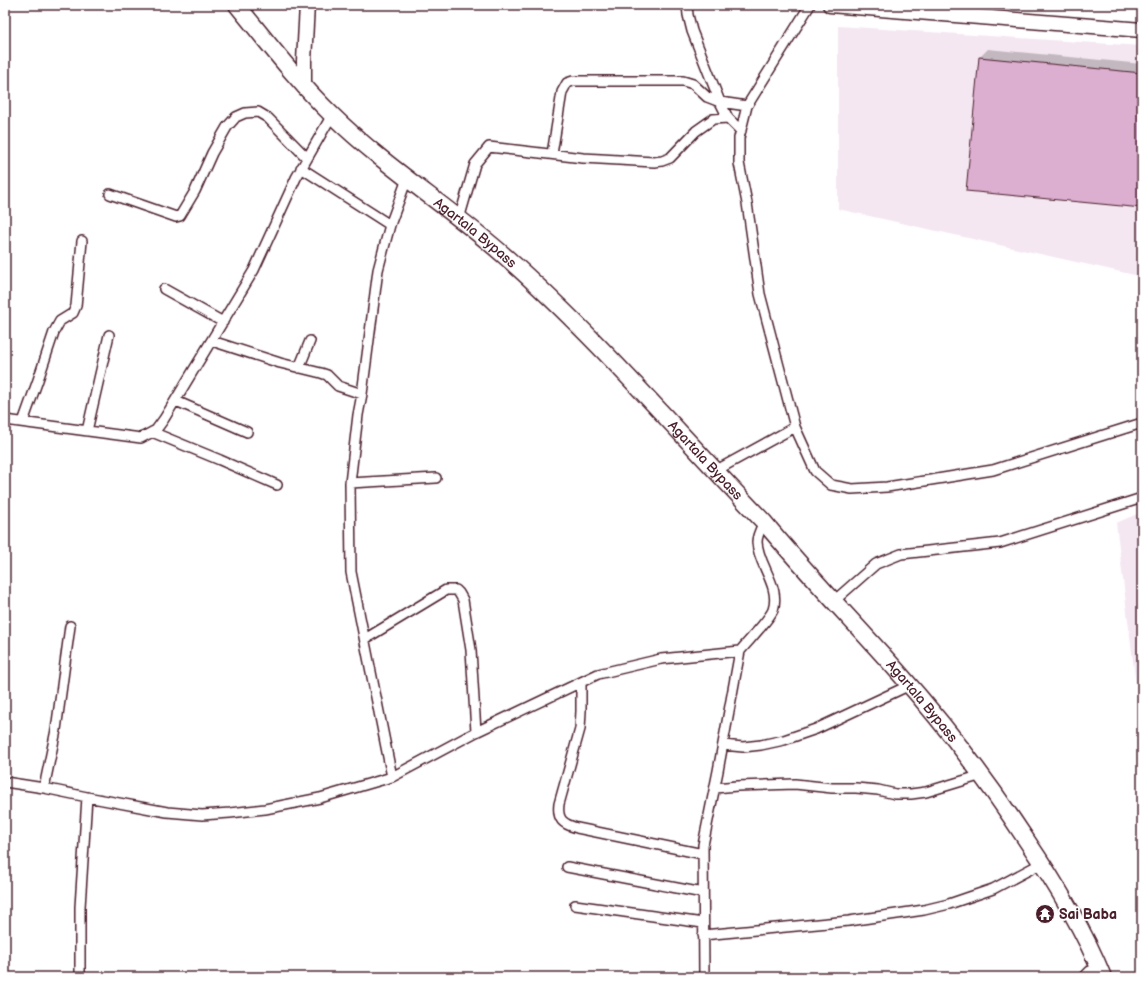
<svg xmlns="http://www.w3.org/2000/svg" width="1147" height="982" font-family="'Balsamiq Sans',sans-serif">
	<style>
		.built { fill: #f4e7f1 }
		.shadow { fill: #0003 }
		.building { fill: #dcaed0; stroke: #4a1f2b }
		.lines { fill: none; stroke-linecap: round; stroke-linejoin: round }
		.street-casing { stroke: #4a1f2b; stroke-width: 12 }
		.primary-casing { stroke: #4a1f2b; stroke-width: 17 }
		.highway-casing { stroke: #4a1f2b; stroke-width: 19 }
		.street { stroke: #fff; stroke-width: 9 }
		.primary { stroke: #fff; stroke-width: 14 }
		.highway { stroke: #fff; stroke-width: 16 }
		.labels { text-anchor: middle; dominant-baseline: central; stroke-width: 3.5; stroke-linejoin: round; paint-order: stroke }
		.street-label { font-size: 14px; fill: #4a1f2b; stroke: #fff }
		.poi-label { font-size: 14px; font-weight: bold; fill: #4a1f2b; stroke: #fff; text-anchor: start }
	</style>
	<rect width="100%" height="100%" fill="#fff"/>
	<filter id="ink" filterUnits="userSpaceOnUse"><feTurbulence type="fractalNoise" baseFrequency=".025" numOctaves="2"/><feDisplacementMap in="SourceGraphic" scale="8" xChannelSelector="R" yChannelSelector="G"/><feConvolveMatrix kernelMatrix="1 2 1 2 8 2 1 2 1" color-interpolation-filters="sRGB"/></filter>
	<g filter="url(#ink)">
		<path class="built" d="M838 26 1142 46V282L1139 276 838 209Z
			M1142 512V695L1137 693 1116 523Z"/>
		<path class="shadow" d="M988 49 1142 64V207L979 58Z"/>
		<path class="building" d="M979 57 1142 73V208L966 191Z"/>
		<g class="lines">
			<defs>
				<path id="street" d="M687 5 688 15 692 31 720 102 728 118 741 131
					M810 5 747 106 739 138V163L747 203 760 294 795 427 815 471 831 485 852 489 887 487 993 470 1142 423
					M552 154 562 92 567 83 573 81H683L693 84 707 97 720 102 747 106
					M301 168 390 225
					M110 194 176 217 180 216 195 191 212 153 227 127 236 117 245 113 258 112 268 118 307 158
					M459 219 475 164 489 147 583 158 654 162 662 161 670 158 696 131 713 119 728 118
					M164 289 223 322
					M212 341 280 363 321 373 327 375 338 386 362 394
					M299 368 310 341
					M176 401 247 432
					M5 420 141 438 156 430 164 419 254 270 296 178 332 115
					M23 422 38 380 54 332 60 321 73 313 76 306 82 241
					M87 431 109 335
					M152 432 220 460 277 485
					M715 471 795 427
					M350 483 436 478
					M834 601 876 564 901 554 1000 543 1142 498
					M365 639 446 590H456L459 593 463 600 471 650 476 732
					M581 683V711L580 729 559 804C557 820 563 824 577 828L703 854
					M723 745 743 747 761 745 784 740 816 729 910 685
					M392 777 351 572 350 483 358 415 362 394 378 270 390 225 407 179
					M5 782 44 788 87 797 167 812 202 815 230 813 265 809 320 798 392 777 476 732 598 674 661 659 740 651C748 641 769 620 773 610 781 586 758 565 757 542 757 535 761 528 764 522
					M44 788 56 730 70 626
					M715 788 737 786 795 784 832 788H856L878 790 895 794H911L926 792 982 775
					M567 867 703 893
					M575 905 703 923
					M703 935 849 921 924 910 949 904 993 889 1042 863
					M80 977V907L87 797
					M704 977 703 845 718 771 740 651
					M1084 977 1090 971 1100 968"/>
				<path id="primary" d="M830 5 1142 30
					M304 87V61L307 5"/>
				<g id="highway">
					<path id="s1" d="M237 5C268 43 297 81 332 115 386 168 451 208 507 258 599 339 679 434 764 522 807 574 854 622 899 673 945 725 987 780 1025 838 1055 882 1083 928 1103 977"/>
				</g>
			</defs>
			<use href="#street" class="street-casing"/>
			<use href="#primary" class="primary-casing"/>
			<use href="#highway" class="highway-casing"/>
			<use href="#street" class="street"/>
			<use href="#primary" class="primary"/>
			<use href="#highway" class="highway"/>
		</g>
	</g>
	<defs>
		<symbol id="temple-disc" viewBox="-11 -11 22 22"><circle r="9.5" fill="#4a1f2b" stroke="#fff"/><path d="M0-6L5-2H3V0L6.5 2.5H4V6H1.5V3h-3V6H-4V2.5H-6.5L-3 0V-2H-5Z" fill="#fff"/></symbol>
	</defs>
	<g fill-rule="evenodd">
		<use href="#temple-disc" x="1034" y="903" width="22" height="22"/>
	</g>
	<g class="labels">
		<g class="street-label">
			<text stroke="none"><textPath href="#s1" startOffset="331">Agartala Bypass</textPath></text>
			<text stroke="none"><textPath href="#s1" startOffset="655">Agartala Bypass</textPath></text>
			<text stroke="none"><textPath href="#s1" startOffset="979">Agartala Bypass</textPath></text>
		</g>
		<g class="poi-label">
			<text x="1059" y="914">Sai Baba</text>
		</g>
	</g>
	<rect width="1147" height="982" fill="none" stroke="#fff" stroke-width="20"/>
	<rect x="10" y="10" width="1127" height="962" fill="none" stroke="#4a1f2b" stroke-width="1.5" filter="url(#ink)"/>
</svg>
